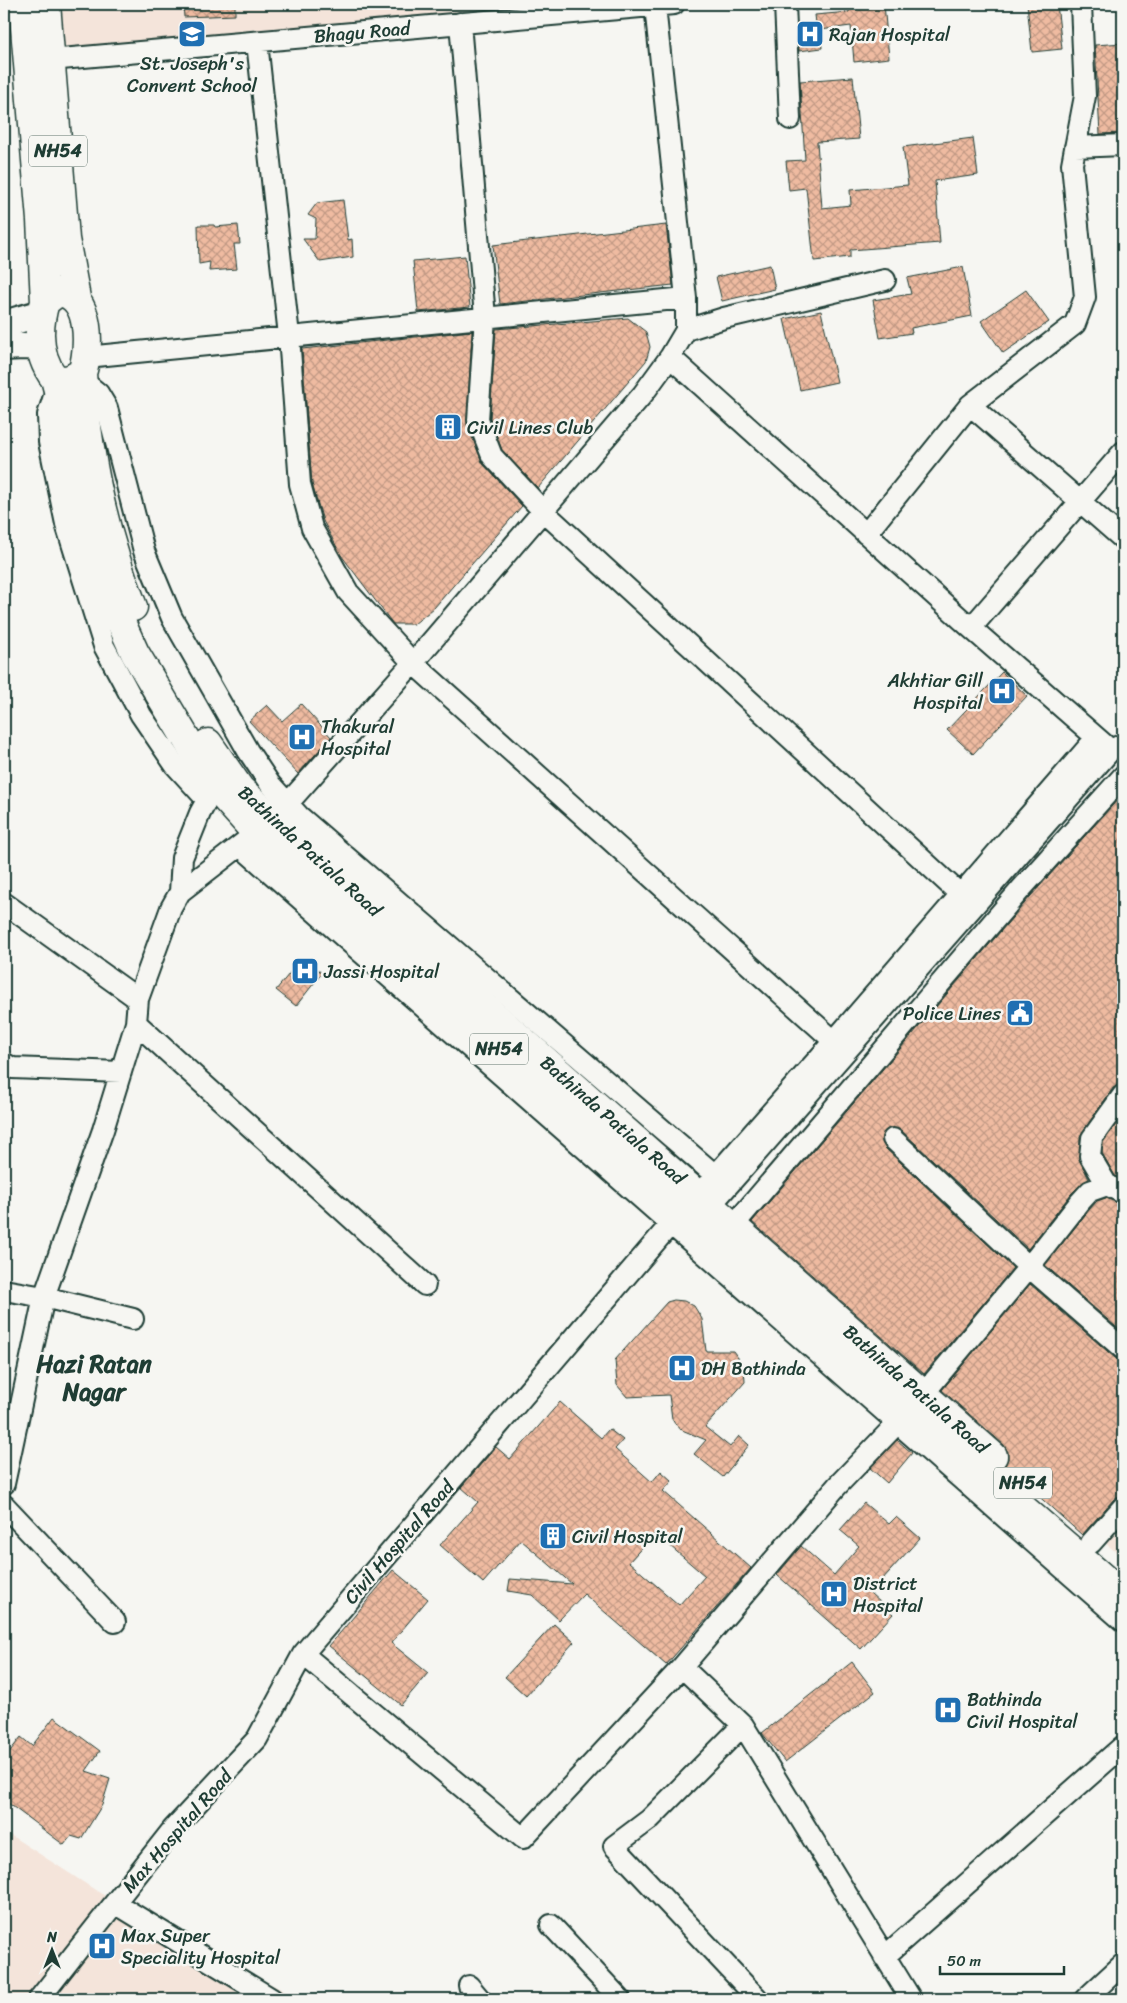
<svg xmlns="http://www.w3.org/2000/svg" width="1127" height="2003" font-family="Sriracha,sans-serif">
	<style>
		.built { fill: #f4e4da }
		.building { fill: url(#building-cross-hatch); stroke: #1f3d34; fill-rule: evenodd }
		.lines { fill: none; stroke-linecap: round; stroke-linejoin: round }
		.minor-casing { stroke: #1f3d34; stroke-width: 24 }
		.major-casing { stroke: #1f3d34; stroke-width: 30 }
		.highway-casing { stroke: #1f3d34; stroke-width: 31 }
		.minor { stroke: #f6f6f2; stroke-width: 20 }
		.major { stroke: #f6f6f2; stroke-width: 26 }
		.highway { stroke: #f6f6f2; stroke-width: 28 }
		.labels { text-anchor: middle; dominant-baseline: central; stroke-width: 5; stroke-linejoin: round; paint-order: stroke }
		.shield { fill: #f6f6f2; stroke: #60746d; stroke-width: 1 }
		.shield-label { font-size: 18px; font-weight: bold; fill: #1f3d34 }
		.street-label { font-size: 19px; fill: #1f3d34; stroke: #f6f6f2 }
		.poi-label { font-size: 19px; fill: #1f3d34; stroke: #f6f6f2; text-anchor: start }
		.district-label { font-size: 24px; font-weight: bold; fill: #1f3d34; stroke: #f6f6f2 }
	</style>
	<defs>
		<pattern id="building-cross-hatch" width="8" height="8" patternUnits="userSpaceOnUse" patternTransform="scale(1.25)"><rect width="8" height="8" fill="#efbba1"/><path d="M0 0l8 8M0 8l8-8" fill="none" stroke="#c19984"/></pattern>
	</defs>
	<rect width="100%" height="100%" fill="#f6f6f2"/>
	<filter id="ink" filterUnits="userSpaceOnUse"><feTurbulence type="fractalNoise" baseFrequency=".02" numOctaves="2"/><feDisplacementMap in="SourceGraphic" scale="10" xChannelSelector="R" yChannelSelector="G"/><feConvolveMatrix kernelMatrix="1 2 1 2 8 2 1 2 1" color-interpolation-filters="sRGB"/></filter>
	<g filter="url(#ink)">
		<path class="built" d="M56 4H592L60 59Z
			M4 193 12 303 4 307Z
			M1123 1521V1558L1104 1542Z
			M4 1831 100 1893 299 1999H4Z"/>
		<path class="building" d="M183 4H235V15L184 17Z
			M849 4H884L889 58 854 62 851 26 820 30 822 48 799 51 798 24 816 23 815 15 849 12Z
			M1027 4H1057L1062 49 1032 52Z
			M1123 43V133L1100 134 1095 45Z
			M853 77 859 139 817 142 822 208 851 205 850 190 908 185 903 147 973 138 978 175 935 181 940 243 850 250V257L814 261 806 188 789 190 786 161 805 160 800 81Z
			M343 200 348 240 352 239 353 257 320 262 303 239H315L316 219 308 215 317 203Z
			M198 225H214L215 227 238 225 240 244H234L237 269 209 271 210 262 199 264Z
			M666 225 673 285 500 304 493 245Z
			M465 256 470 307 418 312 413 261Z
			M770 265 775 289 722 301 716 277Z
			M963 267 972 316 911 328 912 333 880 338 873 300 911 294 907 278Z
			M1026 290 1049 322 1003 353 981 321Z
			M821 311 837 382 800 390 784 319Z
			M628 318 646 332 650 347 646 361 538 488 502 450 490 418 496 329Z
			M472 331 467 424 483 464 522 506 434 608 414 624H393L341 555 323 521 312 484 302 349Z
			M1002 672 1027 696 973 754 947 730Z
			M301 704 331 737 298 774 249 721 267 705 282 721Z
			M1120 797 1123 800V1083L1113 1088 1080 1136V1161L1089 1179 1082 1183 1071 1194 1028 1249 901 1130 890 1128 882 1136 885 1148 1013 1268 924 1374 752 1222 1030 897Z
			M302 958 322 973 296 1006 276 990Z
			M1123 1115V1180L1115 1176 1102 1153 1103 1142Z
			M1106 1198 1123 1205V1333L1045 1265 1089 1210 1097 1201Z
			M1030 1284 1115 1358 1123 1361V1495L1114 1499 1082 1535 1005 1466 1008 1459V1452L1004 1445 942 1390Z
			M674 1300 684 1301 694 1306 702 1319 706 1351H733L744 1366 745 1382 705 1427 730 1447 739 1436 749 1445 723 1477 694 1454 706 1440 682 1430 675 1424 672 1419 669 1395 627 1397 617 1385 615 1360 667 1302Z
			M560 1402 601 1438 609 1429 623 1440 615 1449 652 1482 661 1471 672 1481 663 1491 751 1568 666 1665 584 1594 559 1620 532 1595 508 1591 510 1579 572 1584 521 1540 483 1583 440 1545 478 1502 461 1487 496 1447 510 1459ZM655 1533 705 1576 679 1605 629 1562Z
			M897 1440 912 1453 887 1483 870 1468Z
			M864 1503 889 1524 896 1517 920 1538 870 1593 893 1614 861 1649 777 1575 801 1546 834 1575 859 1546 840 1530Z
			M393 1570 428 1599 391 1643 428 1673 401 1705 329 1646Z
			M554 1624 574 1642 526 1696 505 1677Z
			M852 1662 875 1692 785 1762 762 1733Z
			M54 1717 100 1751 86 1771 110 1779 102 1805 81 1839 71 1836 64 1845 4 1800V1759L21 1737 32 1746Z"/>
		<g class="lines">
			<defs>
				<path id="minor" d="M785 4 790 119
					M460 23 485 317 478 420 492 456 543 511 961 895
					M257 42 289 336 300 484 312 528 348 592 413 663 834 1041
					M50 60 674 4
					M1075 147 1123 145
					M686 330 724 318 885 280
					M86 357 686 298
					M670 357 971 628 1105 745
					M83 381 98 393 107 408 144 551 172 618 248 751 270 784 299 816 715 1175
					M57 387 48 415 49 442 66 524 104 646 141 715 175 765 207 800
					M970 405 1123 539
					M866 534 970 405 1075 324 1085 297 1072 164 1085 96 1081 4
					M971 628 1123 452
					M240 846 1123 1621
					M180 892 182 858 200 813 213 789
					M4 903 138 999
					M136 1023 425 1285
					M4 1063 12 1068 121 1072
					M707 1185 834 1041 1096 738
					M1107 1185 1090 1156 1092 1138 1123 1095
					M1123 1193 1107 1185 1090 1191 1080 1202 1029 1267 1123 1349
					M710 1206 1111 750 1123 744
					M681 1212 303 1654 523 1838 682 1667 837 1486 910 1410 1029 1267 893 1139
					M733 1226 1021 889 1123 776
					M4 1290 44 1297 133 1319
					M4 1484 44 1297 103 1130 136 1023 138 999 171 908 180 892 273 820 413 663 643 394 670 357 686 330V298L655 6
					M4 1505 115 1622
					M1091 1543 1123 1507
					M682 1667 743 1725 650 1819 614 1846 758 1999
					M743 1725 911 1999
					M115 1903 272 1999
					M551 1925 620 1999
					M884 1957 1123 1746
					M469 1986 480 1999
					M39 1999 173 1829 257 1739 303 1654
					M1085 1999 1123 1964"/>
				<path id="major" d="M4 324 42 313
					M4 347 23 346 41 347"/>
				<path id="highway" d="M23 4 41 220 45 302
					M46 4 65 239 76 298
					M58 292C92 294 90 349 82 373L68 380 55 379C37 356 37 329 45 302Z
					M82 373C87 454 103 532 133 607
					M55 379 71 439 83 516 98 572 135 653 215 787 257 834 681 1212 1123 1595
					M208 743 240 789 273 820 993 1456"/>
			</defs>
			<use href="#minor" class="minor-casing"/>
			<use href="#major" class="major-casing"/>
			<use href="#highway" class="highway-casing"/>
			<use href="#minor" class="minor"/>
			<use href="#major" class="major"/>
			<use href="#highway" class="highway"/>
		</g>
	</g>
	<defs>
		<symbol id="school-square" viewBox="-11 -11 22 22"><rect x="-9" y="-9" width="18" height="18" rx="4" fill="#1f6fb2" stroke="#f6f6f2"/><path d="M0-5L7-2L0 1L-7-2ZM-4 1L0 2.5L4 1V4Q0 6-4 4Z" fill="#fff"/></symbol>
		<symbol id="hospital-square" viewBox="-11 -11 22 22"><rect x="-9" y="-9" width="18" height="18" rx="4" fill="#1f6fb2" stroke="#f6f6f2"/><path d="M-5-5h3v3.5h4V-5h3V5h-3V1.5h-4V5h-3Z" fill="#fff"/></symbol>
		<symbol id="building-square" viewBox="-11 -11 22 22"><rect x="-9" y="-9" width="18" height="18" rx="4" fill="#1f6fb2" stroke="#f6f6f2"/><path d="M-4-6H4V6H1V3H-1V6H-4ZM-2.5-4.3h1.7v1.8h-1.7ZM.8-4.3h1.7v1.8H.8ZM-2.5-1h1.7V.8h-1.7ZM.8-1h1.7V.8H.8Z" fill="#fff"/></symbol>
		<symbol id="civic-square" viewBox="-11 -11 22 22"><rect x="-9" y="-9" width="18" height="18" rx="4" fill="#1f6fb2" stroke="#f6f6f2"/><path d="M-.6-6.5H3V-4.5H.6V-3L4-1V1h2V6H-6V1h2V-1L-.6-3ZM-1.2 2.5V6h2.4V2.5Z" fill="#fff"/></symbol>
	</defs>
	<g fill-rule="evenodd">
		<use href="#school-square" x="176" y="18" width="32" height="32"/>
		<use href="#hospital-square" x="794" y="18" width="32" height="32"/>
		<use href="#building-square" x="432" y="411" width="32" height="32"/>
		<use href="#hospital-square" x="986" y="675" width="32" height="32"/>
		<use href="#hospital-square" x="286" y="721" width="32" height="32"/>
		<use href="#hospital-square" x="289" y="955" width="32" height="32"/>
		<use href="#civic-square" x="1004" y="997" width="32" height="32"/>
		<use href="#hospital-square" x="666" y="1352" width="32" height="32"/>
		<use href="#building-square" x="537" y="1520" width="32" height="32"/>
		<use href="#hospital-square" x="818" y="1578" width="32" height="32"/>
		<use href="#hospital-square" x="932" y="1694" width="32" height="32"/>
		<use href="#hospital-square" x="86" y="1930" width="32" height="32"/>
	</g>
	<g class="labels">
		<g class="shield">
			<rect x="29" y="135.5" width="58" height="31" rx="4"/>
			<rect x="470" y="1033.5" width="58" height="31" rx="4"/>
			<rect x="994" y="1467.5" width="58" height="31" rx="4"/>
		</g>
		<g class="shield-label">
			<text x="58" y="151">NH54</text>
			<text x="499" y="1049">NH54</text>
			<text x="1023" y="1483">NH54</text>
		</g>
		<g class="street-label">
			<text transform="translate(362 32) rotate(-5)">Bhagu Road</text>
			<text transform="translate(310 851) rotate(42)">Bathinda Patiala Road</text>
			<text transform="translate(613 1120) rotate(41)">Bathinda Patiala Road</text>
			<text transform="translate(916 1389) rotate(41)">Bathinda Patiala Road</text>
			<text transform="translate(399 1542) rotate(-49)">Civil Hospital Road</text>
			<text transform="translate(177 1831) rotate(-49)">Max Hospital Road</text>
		</g>
		<g class="poi-label">
			<text x="829" y="34">Rajan Hospital</text>
			<text x="192" y="63" text-anchor="middle">St. Joseph's<tspan x="192" dy="22">Convent School</tspan></text>
			<text x="467" y="427">Civil Lines Club</text>
			<text x="983" y="680" text-anchor="end">Akhtiar Gill<tspan x="983" dy="22">Hospital</tspan></text>
			<text x="321" y="726">Thakural<tspan x="321" dy="22">Hospital</tspan></text>
			<text x="324" y="971">Jassi Hospital</text>
			<text x="1001" y="1013" text-anchor="end">Police Lines</text>
			<text x="701" y="1368">DH Bathinda</text>
			<text x="572" y="1536">Civil Hospital</text>
			<text x="853" y="1583">District<tspan x="853" dy="22">Hospital</tspan></text>
			<text x="967" y="1699">Bathinda<tspan x="967" dy="22">Civil Hospital</tspan></text>
			<text x="121" y="1935">Max Super<tspan x="121" dy="22">Speciality Hospital</tspan></text>
		</g>
		<g class="district-label">
			<text x="94" y="1364">Hazi Ratan<tspan x="94" dy="28">Nagar</tspan></text>
		</g>
	</g>
	<rect width="1127" height="2003" fill="none" stroke="#f6f6f2" stroke-width="20"/>
	<rect x="10" y="10" width="1107" height="1983" fill="none" stroke="#1f3d34" stroke-width="2" filter="url(#ink)"/>
	<g transform="translate(52 1950)" stroke="#f6f6f2" stroke-width="4" paint-order="stroke">
	<path d="M0-4L9 19L0 12L-9 19Z" fill="#1f3d34"/>
	<text y="-8" font-size="14" font-weight="bold" text-anchor="middle" fill="#1f3d34">N</text>
	</g>
	<path d="M940 1966v8h124v-8" fill="none" stroke="#1f3d34" stroke-width="2.5"/>
	<text x="947" y="1966" font-size="15" fill="#1f3d34" stroke="#f6f6f2" stroke-width="4" paint-order="stroke">50 m</text>
</svg>
